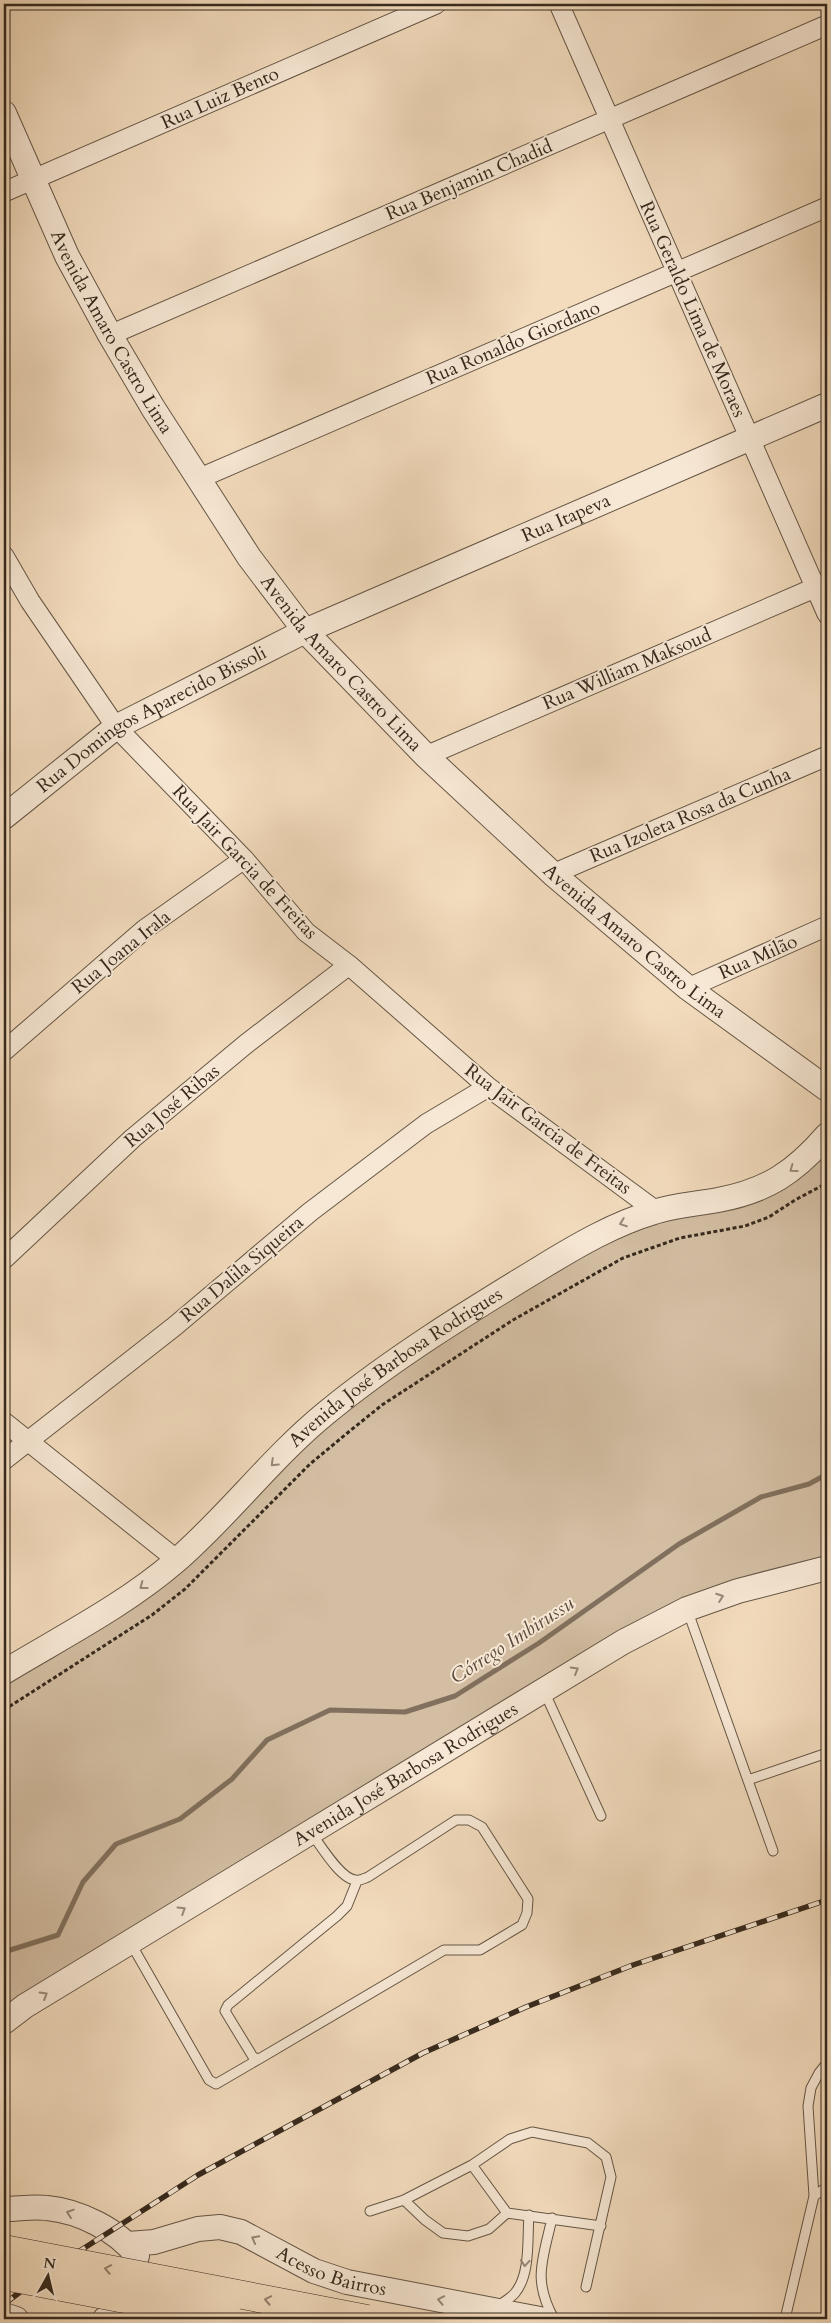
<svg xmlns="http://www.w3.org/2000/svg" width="831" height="2323" font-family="Cardo,serif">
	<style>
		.green { fill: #d3bea3; stroke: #847460 }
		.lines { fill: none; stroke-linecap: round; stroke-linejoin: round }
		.stream { stroke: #81705d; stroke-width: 5 }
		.service-casing { stroke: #655645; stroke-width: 11 }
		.minor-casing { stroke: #655645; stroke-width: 21 }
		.tertiary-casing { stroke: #655645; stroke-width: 26 }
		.path { stroke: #36291d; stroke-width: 3; stroke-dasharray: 4 2.5; stroke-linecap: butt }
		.service { stroke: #f7e8d5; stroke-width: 9 }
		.minor { stroke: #f7e8d5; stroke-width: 19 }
		.tertiary { stroke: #f7e8d5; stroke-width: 24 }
		.rail-casing { stroke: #36291d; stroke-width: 5.5 }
		.rail { stroke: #f7e8d5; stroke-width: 4; stroke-dasharray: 11; stroke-linecap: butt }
		.primary-bridge-casing { stroke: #36291d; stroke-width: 29; stroke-linecap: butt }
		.primary-bridge { stroke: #f3dcbe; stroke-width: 28 }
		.oneway { stroke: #968879 }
		.oneway2 { stroke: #94826e }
		.labels { text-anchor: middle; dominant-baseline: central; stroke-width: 4; stroke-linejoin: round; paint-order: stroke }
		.street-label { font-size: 19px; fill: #36291d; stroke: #f7e8d5 }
		.water-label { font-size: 20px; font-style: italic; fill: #5c4c3d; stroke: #f7e8d5 }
	</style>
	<rect width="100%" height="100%" fill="#f3dcbe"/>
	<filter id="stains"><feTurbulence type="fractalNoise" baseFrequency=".004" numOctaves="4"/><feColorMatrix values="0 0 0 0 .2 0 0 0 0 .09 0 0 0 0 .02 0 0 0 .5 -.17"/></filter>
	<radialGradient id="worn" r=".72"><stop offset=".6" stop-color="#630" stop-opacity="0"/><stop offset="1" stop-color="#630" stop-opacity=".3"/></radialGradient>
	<path class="green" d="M827 1136V1574L680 1616 4 2024V1675L124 1602 317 1422 598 1237 713 1207Z"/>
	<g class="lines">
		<path class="stream" d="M4 1952 58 1935 83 1882 116 1844 180 1819 232 1779 267 1740 330 1710 405 1712 455 1696 539 1643 679 1544 761 1497 809 1484 827 1474"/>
		<defs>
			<path id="service" d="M687 1609 773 1851
				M544 1691 601 1816
				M748 1780 827 1753
				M312 1834C321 1846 341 1880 356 1880 360 1881 365 1878 368 1877L456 1820H469L482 1827 528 1899 527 1913 522 1925 480 1950H444L259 2059 253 2057 225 2011 228 2005 337 1916 347 1906 357 1881
				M130 1942 209 2080 216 2084 259 2059
				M472 2165 510 2139 532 2132 588 2143 606 2157 611 2177 586 2287
				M814 2196 827 2187
				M404 2200 425 2220 443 2233 468 2236 489 2229 507 2213
				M370 2211 404 2200 472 2165 507 2213 601 2226
				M552 2218C543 2260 532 2279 554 2319
				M496 2307C502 2303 510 2299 515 2293 531 2274 527 2238 529 2215
				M785 2319 814 2196 808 2106 811 2088 819 2073 827 2063"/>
			<path id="minor" d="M559 4 827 614
				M4 192 436 4
				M110 335 827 25
				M198 479 827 207
				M4 556 30 601 116 727 244 859 306 932 349 965 488 1087 656 1211
				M426 756 826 583
				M553 874 827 756
				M688 988 827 926
				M4 1051 145 929 244 859
				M4 1259 133 1138 246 1044 349 965
				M4 1422 177 1560
				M4 1460 175 1326 310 1212 426 1124 488 1087"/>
			<g id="tertiary">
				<path id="s1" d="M4 113 67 256 110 335 153 408 249 557 305 631 426 756 553 874 688 988 827 1089"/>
				<path id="s2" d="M4 817 116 727 305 631 827 405"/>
				<path id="s3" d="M4 1672C62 1637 125 1605 176 1561 229 1515 272 1457 326 1413 393 1358 468 1312 542 1267 578 1245 614 1224 654 1212 675 1205 697 1204 718 1200 767 1191 795 1172 827 1135"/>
				<path id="s4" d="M4 2022 25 2006 623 1642 687 1609 738 1591 827 1568"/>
				<path d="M4 2209C18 2209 33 2206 47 2208 79 2211 118 2230 137 2256"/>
				<path id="s5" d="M128 2244 154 2242 198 2229 220 2227 241 2232 314 2271 347 2282 540 2319"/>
				<path d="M4 2315 16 2319"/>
				<path d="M105 2319 115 2317 137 2302 142 2289"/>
			</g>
		</defs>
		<use href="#service" class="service-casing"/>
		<use href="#minor" class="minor-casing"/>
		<use href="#tertiary" class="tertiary-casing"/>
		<path class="path" d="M4 1710 152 1615 185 1589 310 1464 351 1430 382 1405 513 1320 623 1258 680 1238 745 1226 769 1217 795 1200 827 1183"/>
		<use href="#service" class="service"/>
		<use href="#minor" class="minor"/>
		<use href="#tertiary" class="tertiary"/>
		<defs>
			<path id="rail" d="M4 2304 50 2270 198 2175 423 2053 526 2007 633 1965 827 1900"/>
		</defs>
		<use href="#rail" class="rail-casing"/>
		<use href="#rail" class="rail"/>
		<defs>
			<path id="primary-bridge" d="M4 2249 367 2319
				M4 2276 230 2319"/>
		</defs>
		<use href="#primary-bridge" class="primary-bridge-casing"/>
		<use href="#primary-bridge" class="primary-bridge"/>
	</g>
	<defs><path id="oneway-chevron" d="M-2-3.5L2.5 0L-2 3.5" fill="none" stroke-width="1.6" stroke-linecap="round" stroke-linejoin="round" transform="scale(1.25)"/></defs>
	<g class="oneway">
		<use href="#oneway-chevron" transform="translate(793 1169) rotate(144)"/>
		<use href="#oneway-chevron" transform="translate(623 1223) rotate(159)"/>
		<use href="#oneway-chevron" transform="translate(274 1463) rotate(136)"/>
		<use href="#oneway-chevron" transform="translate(143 1586) rotate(143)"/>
		<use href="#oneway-chevron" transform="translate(720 1597) rotate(-20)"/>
		<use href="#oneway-chevron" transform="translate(575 1670) rotate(-30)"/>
		<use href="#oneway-chevron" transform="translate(182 1910) rotate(-32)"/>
		<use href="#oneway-chevron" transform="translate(44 1995) rotate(-31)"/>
		<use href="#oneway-chevron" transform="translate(70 2213) rotate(-161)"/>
		<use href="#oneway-chevron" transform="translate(255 2239) rotate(-152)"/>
		<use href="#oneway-chevron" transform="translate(525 2263) rotate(95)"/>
		<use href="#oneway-chevron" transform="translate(441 2300) rotate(-169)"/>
	</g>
	<g class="oneway2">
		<use href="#oneway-chevron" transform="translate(108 2269) rotate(-169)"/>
		<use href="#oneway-chevron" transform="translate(268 2300) rotate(-169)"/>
	</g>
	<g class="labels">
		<g class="street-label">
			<text transform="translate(220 98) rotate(-24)">Rua Luiz Bento</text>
			<text transform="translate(469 180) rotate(-23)">Rua Benjamin Chadid</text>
			<text transform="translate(693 309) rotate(66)">Rua Geraldo Lima de Moraes</text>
			<text stroke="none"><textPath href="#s1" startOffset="244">Avenida Amaro Castro Lima</textPath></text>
			<text transform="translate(513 343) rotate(-23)">Rua Ronaldo Giordano</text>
			<text stroke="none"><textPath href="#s2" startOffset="640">Rua Itapeva</textPath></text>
			<text stroke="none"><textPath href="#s1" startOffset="649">Avenida Amaro Castro Lima</textPath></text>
			<text transform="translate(627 669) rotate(-23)">Rua William Maksoud</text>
			<text stroke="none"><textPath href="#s2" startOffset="178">Rua Domingos Aparecido Bissoli</textPath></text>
			<text transform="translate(690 815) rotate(-23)">Rua Izoleta Rosa da Cunha</text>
			<text transform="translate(245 862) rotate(47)">Rua Jair Garcia de Freitas</text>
			<text stroke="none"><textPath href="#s1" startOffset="1054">Avenida Amaro Castro Lima</textPath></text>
			<text transform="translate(121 952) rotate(-39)">Rua Joana Irala</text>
			<text transform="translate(758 957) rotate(-24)">Rua Milão</text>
			<text transform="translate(172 1106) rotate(-40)">Rua José Ribas</text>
			<text transform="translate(548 1129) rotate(37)">Rua Jair Garcia de Freitas</text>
			<text transform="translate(242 1269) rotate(-40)">Rua Dalila Siqueira</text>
			<text stroke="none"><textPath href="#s3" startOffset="499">Avenida José Barbosa Rodrigues</textPath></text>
			<text stroke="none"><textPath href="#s4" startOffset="472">Avenida José Barbosa Rodrigues</textPath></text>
			<text stroke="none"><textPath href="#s5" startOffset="215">Acesso Bairros</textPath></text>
		</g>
		<g class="water-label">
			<text transform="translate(512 1640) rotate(-33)">Córrego Imbirussu</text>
		</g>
	</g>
	<rect width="831" height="2323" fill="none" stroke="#f3dcbe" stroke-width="20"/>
	<rect x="5" y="5" width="821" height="2313" fill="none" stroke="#36291d" stroke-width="2.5"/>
	<rect x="10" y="10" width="811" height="2303" fill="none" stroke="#36291d"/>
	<g transform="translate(48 2276) rotate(8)" stroke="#f7e8d5" stroke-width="4" paint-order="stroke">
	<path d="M0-4L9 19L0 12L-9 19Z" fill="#36291d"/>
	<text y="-8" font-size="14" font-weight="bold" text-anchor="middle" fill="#36291d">N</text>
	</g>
	<rect width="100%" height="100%" filter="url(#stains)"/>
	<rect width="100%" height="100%" fill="url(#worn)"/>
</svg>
